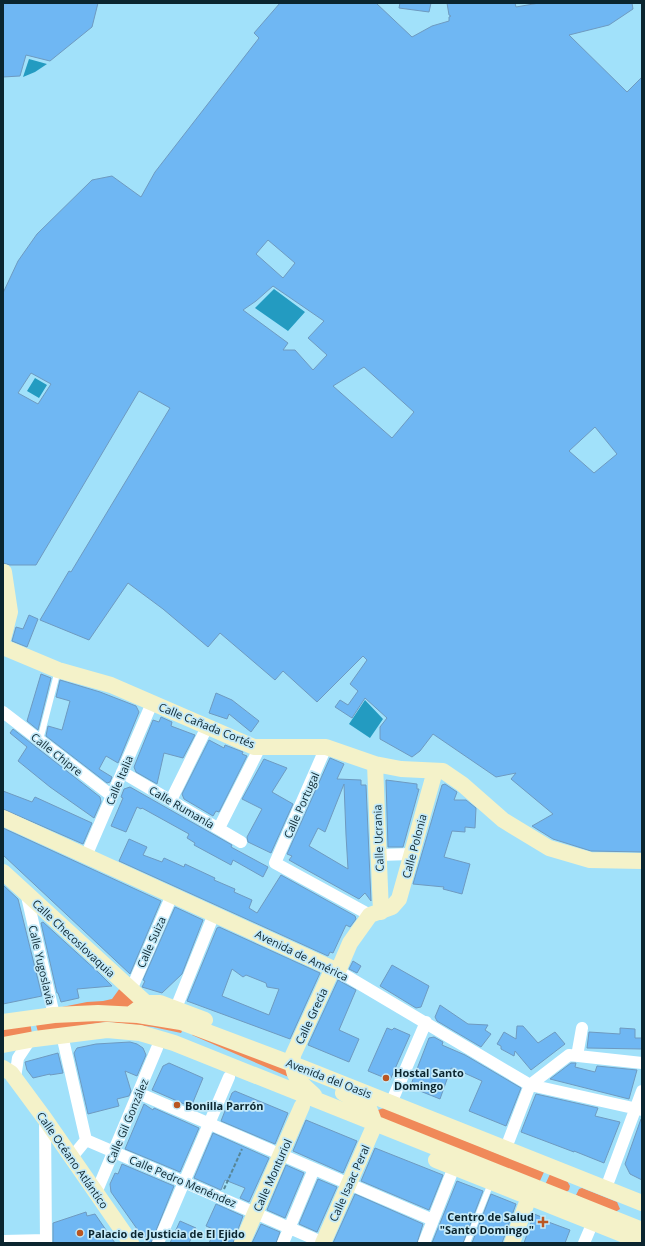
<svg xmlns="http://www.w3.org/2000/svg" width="645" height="1246" font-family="'Open Sans',sans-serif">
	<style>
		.green { fill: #f08959 }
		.water { fill: #239bc1 }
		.building { fill: #6fb7f3; stroke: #6e9ac0; fill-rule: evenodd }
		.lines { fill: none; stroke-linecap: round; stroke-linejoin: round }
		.path { stroke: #588697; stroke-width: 2; stroke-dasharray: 4 2; stroke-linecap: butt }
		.lane { stroke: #fff; stroke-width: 6 }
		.street { stroke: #fff; stroke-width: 12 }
		.secondary { stroke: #f4f2c9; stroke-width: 16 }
		.poi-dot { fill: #ba5622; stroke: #c4eaf9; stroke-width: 1.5 }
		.labels { text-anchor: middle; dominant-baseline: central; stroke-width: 3.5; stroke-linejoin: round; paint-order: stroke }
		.street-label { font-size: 11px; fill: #0b252f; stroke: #c4eaf9 }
		.poi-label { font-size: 11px; font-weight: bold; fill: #0b252f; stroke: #c4eaf9; text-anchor: start }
	</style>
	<rect width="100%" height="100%" fill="#a1e1fa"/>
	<path class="green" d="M120 988 135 1002 124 1010 62 1007 87 1002 103 1001 112 999Z
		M106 1018 183 1029 181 1033 153 1027 107 1022 38 1032 35 1021Z
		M30 1022 32 1034 3 1039V1027Z
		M194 1031 290 1071 291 1078 192 1035Z
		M384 1108 544 1172 539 1183 380 1119 378 1110Z
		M550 1174 567 1181 570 1186 569 1190 565 1193 545 1185Z
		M582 1188 617 1202 620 1209 614 1213 576 1195 579 1189Z"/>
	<path class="water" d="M29 59 47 64 35 72 23 77Z
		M274 289 305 312 288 331 255 308Z
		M35 378 47 385 39 398 27 391Z
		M365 700 383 719 370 738 349 724Z"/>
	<path class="building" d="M3 3H98L92 27 50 61 26 55 20 76 3 77Z
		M280 3H376L412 37 432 26 449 21V17L451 16 449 15 447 3H515L516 7 539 3H632L633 9 609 25 569 35 627 92 642 77V852L591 851 553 839 532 826 553 814 511 779 516 773 496 777 433 734 420 751 412 757 380 739V727L387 718 365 698 352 718 335 707 340 700 348 705 358 691 350 684 367 660 363 656 317 702 283 671 275 680 220 633 208 647 163 609 128 583 89 640 40 620 69 571 71 572 170 408 139 391 36 565H10L3 563V293L18 261 37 234 92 180 112 176 141 197 155 172 259 38 254 33ZM268 240 295 263 283 278 256 254ZM273 286 324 321 308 338 327 355 313 370 295 350H283L288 343 243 310 256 301ZM364 367 414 412 392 438 333 386ZM31 373 51 384 38 404 18 393ZM595 427 617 454 594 473 569 451Z
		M400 3H431L429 12 399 8Z
		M29 615 38 619 27 647 12 641 16 627 23 629Z
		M41 674 51 678 38 730 27 721Z
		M60 680 100 692 136 706 139 712 118 763 106 756 99 769 112 777 110 782 107 783 46 736 48 726 62 730 70 701 56 697Z
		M216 693 232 700 259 721 251 732 229 714 227 719 209 713Z
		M161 717 172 722 171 726 195 735 183 758 164 753 157 784 136 772 134 767 153 720 159 722Z
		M13 729 100 797 101 802 94 818 50 787 18 761 27 747 10 733Z
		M209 740 224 748 225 745 243 752 242 754 247 756 219 812 216 811 213 816 184 799 182 794Z
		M330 758 344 764 337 779 361 780V785H366L371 901 365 893 359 899 296 864 289 860 292 856 287 854ZM344 784 346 835 348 869 309 846 318 828 325 832Z
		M264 759 287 768 272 792 293 804 271 853 248 842 247 837 262 809 242 799Z
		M386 780 417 784V789H419L403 847H388Z
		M445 784 457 792 454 800H466L476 808 475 828 465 827V832L452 831 444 857 470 864 462 894 443 889 444 887 413 884 442 785Z
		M130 787 232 845 231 847 268 867 263 877 233 860 231 865 194 845 195 843 187 838 189 834 142 808 141 809 137 807 126 832 111 826 123 798 121 797 124 789Z
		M3 791 32 802 35 797 92 823 83 844 3 809Z
		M3 828 161 901 130 974 3 855Z
		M129 839 147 847 143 855 162 862 164 858 184 867 185 864 215 878 214 880 235 889 234 892 252 900 249 908 257 913 281 875 355 916 356 919 350 927 346 925 333 953 330 952 328 956 119 861Z
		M3 885 18 899 42 996 3 1004Z
		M175 907 203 920 182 974 162 993 142 987 145 981 143 980Z
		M43 922 99 973 112 986 77 989 79 998 61 1002 58 993H57L41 923Z
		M219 927 320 973 290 1039 187 1001 217 928ZM232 969 243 977 246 975 266 983 267 987 279 989 269 1015 222 996Z
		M353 961 361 966 357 973 349 969Z
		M392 965 429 986 421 1007 416 1008 380 986Z
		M338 980 356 990 339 1030 359 1039 349 1062 308 1045Z
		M440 1005 468 1024 488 1025 485 1030 491 1034 481 1047 437 1021 435 1017Z
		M517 1026H523L538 1043 555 1032 565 1044 531 1070 515 1051 514 1056 501 1049V1046L497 1044 504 1032 516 1039Z
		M387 1028 392 1030 394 1028 410 1035 390 1080 368 1071Z
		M620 1028 635 1029V1038H642V1049L587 1048 589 1032 620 1034Z
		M434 1037 443 1042 442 1045 465 1055 521 1088 506 1126 469 1111 482 1081 460 1071 451 1068 440 1099 410 1087 429 1038Z
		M130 1042 137 1044 143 1048 146 1055 137 1076 125 1071 131 1091 129 1096 117 1099 119 1106 88 1114 74 1053 77 1048 96 1044Z
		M58 1053 63 1073 50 1075V1074L33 1078 27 1070 25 1062Z
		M169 1063 203 1078 191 1107 152 1090 163 1066Z
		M571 1063H576L575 1067 595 1072 597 1066 637 1070 629 1099 550 1079Z
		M235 1091 288 1113 275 1144 221 1121 232 1093Z
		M536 1094 598 1108 595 1116 620 1122 604 1163 574 1151V1152L521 1132Z
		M144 1104 153 1110 154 1108 199 1128 180 1172 125 1149Z
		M641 1119H642V1180L630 1174 625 1164Z
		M306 1120 357 1141 343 1173 293 1151Z
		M213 1133 269 1158 249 1202 240 1198 245 1188 225 1180 221 1190 194 1178Z
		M375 1148 443 1175 429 1210 361 1181Z
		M122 1164 174 1186 151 1243H147L111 1192 110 1184 115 1173 118 1174Z
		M286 1165 304 1173 285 1218 267 1210Z
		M318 1179 337 1187 317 1232 299 1224Z
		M457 1181 483 1191 463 1243H432Z
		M355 1194 423 1224 417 1243H333Z
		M491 1194 516 1204 502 1243H472Z
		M216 1204 243 1216 233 1243H209L215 1230 206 1226Z
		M86 1212 87 1216 95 1214 115 1243H53V1223Z
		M534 1214 544 1218 543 1220 570 1230 565 1243H524Z
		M180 1221 196 1228 189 1243H170Z
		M261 1224 280 1232 276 1243H252Z"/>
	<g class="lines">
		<path class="path" d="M224 1189 242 1149"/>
		<path class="lane" d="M40 740 58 670
			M467 1243 491 1183"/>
		<path class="street" d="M3 712 112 796
			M326 747 275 863 370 915
			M122 772 241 842
			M171 800 207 727
			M219 828 260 747
			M379 855 411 854
			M86 856 152 703
			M26 892 54 1015
			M338 971 530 1085 642 1110
			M131 990 172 895
			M176 1008 214 914
			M62 1035 86 1140 72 1157
			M577 1056 582 1028
			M15 1078 18 1058 30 1040
			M138 1093 433 1220
			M391 1103 426 1022
			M45 1119 46 1243
			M86 1140 184 1182 324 1243
			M509 1140 530 1085 569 1055 642 1063
			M609 1180 642 1091
			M96 1193 157 1048
			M3 1241 46 1240
			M158 1243 229 1077
			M283 1243 314 1169
			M424 1243 454 1167
			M584 1243 593 1222"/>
		<path class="secondary" d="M3 639 10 612 4 572
			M3 647 58 670 111 685 254 747H326L375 764 401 769 443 771 462 784 503 820 549 848 590 860 642 861
			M375 764 381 912
			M3 818 338 971 350 943 370 915 392 907 399 899 435 771
			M3 872 146 1003
			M131 1014 146 1003H160L205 1020
			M3 1022 54 1015 98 1013 138 1015 181 1022 303 1068 642 1203
			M3 1045 35 1039 107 1030 140 1033 174 1043 642 1230
			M3 1068 11 1073 45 1119 131 1243
			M314 1095C299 1081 291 1077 293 1055L333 968
			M436 1160 642 1242
			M242 1243 302 1106
			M323 1243 375 1124 369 1108 358 1100 343 1093
			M512 1243 529 1197"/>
	</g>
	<g class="poi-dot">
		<circle cx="386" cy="1078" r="4"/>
		<circle cx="177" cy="1105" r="4"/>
		<path d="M541 1216h4v4h4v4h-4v4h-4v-4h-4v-4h4z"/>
		<circle cx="80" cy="1233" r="4"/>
	</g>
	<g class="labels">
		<g class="street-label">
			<text transform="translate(207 725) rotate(22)">Calle Cañada Cortés</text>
			<text transform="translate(57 754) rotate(38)">Calle Chipre</text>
			<text transform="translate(119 780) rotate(-67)">Calle Italia</text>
			<text transform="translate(301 805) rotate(-66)">Calle Portugal</text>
			<text transform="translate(182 807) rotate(30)">Calle Rumanía</text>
			<text transform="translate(378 838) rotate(-92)">Calle Ucrania</text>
			<text transform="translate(414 846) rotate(-75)">Calle Polonia</text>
			<text transform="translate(74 938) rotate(43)">Calle Checoslovaquia</text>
			<text transform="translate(151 942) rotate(-66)">Calle Suiza</text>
			<text transform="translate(302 955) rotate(26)">Avenida de América</text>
			<text transform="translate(42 965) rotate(77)">Calle Yugoslavia</text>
			<text transform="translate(311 1016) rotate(-65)">Calle Grecia</text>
			<text transform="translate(329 1078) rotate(21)">Avenida del Oasis</text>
			<text transform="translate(127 1121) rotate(-67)">Calle Gil González</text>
			<text transform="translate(73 1160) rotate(55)">Calle Océano Atlántico</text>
			<text transform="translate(272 1175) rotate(-66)">Calle Monturiol</text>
			<text transform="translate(183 1181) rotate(23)">Calle Pedro Menéndez</text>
			<text transform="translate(349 1183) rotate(-66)">Calle Isaac Peral</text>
		</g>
		<g class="poi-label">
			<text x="394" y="1072">Hostal Santo<tspan x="394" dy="13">Domingo</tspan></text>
			<text x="185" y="1105">Bonilla Parrón</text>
			<text x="534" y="1216" text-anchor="end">Centro de Salud<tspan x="534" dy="13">"Santo Domingo"</tspan></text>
			<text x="88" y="1233">Palacio de Justicia de El Ejido</text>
		</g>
	</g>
	<rect width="645" height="1246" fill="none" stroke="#0b252f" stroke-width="8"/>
</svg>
